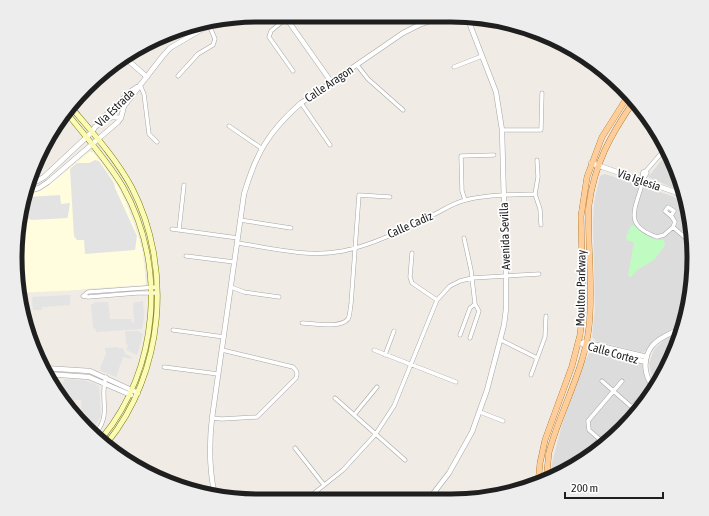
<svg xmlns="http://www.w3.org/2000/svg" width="709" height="516" font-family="'Asap Condensed',sans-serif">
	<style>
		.residential { fill: #dddcdc }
		.education { fill: #fffdde }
		.park { fill: #c0fcc1 }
		.parking { fill: #e3e3e3 }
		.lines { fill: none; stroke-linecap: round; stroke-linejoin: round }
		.minor-casing { stroke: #a6a6a6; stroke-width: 4.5 }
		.tertiary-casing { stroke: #a6a6a6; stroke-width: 5.5 }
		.secondary-casing { stroke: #767b00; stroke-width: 6 }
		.primary-casing { stroke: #995d00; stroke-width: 6 }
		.minor { stroke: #fff; stroke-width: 3.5 }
		.tertiary { stroke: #fff; stroke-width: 4.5 }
		.secondary { stroke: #fcfbb6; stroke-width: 5 }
		.primary { stroke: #ffcd9a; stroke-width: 5.5 }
		.labels { text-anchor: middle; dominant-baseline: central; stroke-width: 3.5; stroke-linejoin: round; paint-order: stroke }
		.street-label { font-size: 12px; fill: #1f1f1f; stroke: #fff }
		.rim { fill: none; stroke: #1f1f1f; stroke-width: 5 }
	</style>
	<rect width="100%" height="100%" fill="#f0ebe4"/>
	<path class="residential" d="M666 155 686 195V197L676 189 648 177Z
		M605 174 672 196 686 205 692 289 681 323 653 340 645 351 643 353 596 341 592 337 595 308 593 223 594 202 600 176Z
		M678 332 662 379 657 385 653 381 649 364 653 352 656 347 668 337Z
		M590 352 646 362 647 381 653 389 599 451 551 479 552 463 561 428 582 366Z"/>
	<path class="education" d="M89 152H93L101 162 119 188 126 202 138 235 143 253 146 284 143 285 84 289 79 290 18 293 17 226 26 195 40 191 48 186Z"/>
	<path class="park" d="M634 225C643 234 651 240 664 240L665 245 654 260 637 270 631 277 628 276 634 242 628 241 626 237 631 226Z"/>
	<path class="parking" d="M95 160 99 161 114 183 115 188 137 236 135 250 85 254 84 240H77L74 236 70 169 77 163H89Z
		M60 195 61 204 70 203 68 216 67 218 32 220 29 219H21L19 221 26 197Z
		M71 295 70 299V305L42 307V310H33L32 297Z
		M143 301 144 318 142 329 96 332V329L93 328 91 304H94V302H108L110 319H132V323H134L133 303Z
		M125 331H138L143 334 137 355 126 350 128 346 126 344Z
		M118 347V348H123L125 354 132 357 131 359 123 357 116 377 101 371 100 368 106 354 105 348Z
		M64 379 83 380 93 383 99 386 101 416 93 430 82 421 81 400H63L62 382H64Z"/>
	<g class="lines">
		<defs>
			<path id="minor" d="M290 15 271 31 269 37 293 71
				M357 65 368 79 403 110
				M454 67 482 56
				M178 76 198 54 213 45 215 39 209 25
				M140 85 144 94 149 134 157 142
				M301 103 330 145
				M229 126 261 148
				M502 130H541L542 93
				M664 150 646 171 643 172C641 178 643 183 641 188 633 213 626 226 657 237L664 235 673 227
				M537 160 538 177 535 194 540 209 541 225
				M642 181 647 173 646 171
				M465 200 462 191 461 156 494 155
				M671 216 674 211 668 207 665 211 672 217 675 222 673 227 689 241
				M240 220 291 228
				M172 229 238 238
				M179 230 184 185
				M464 238 471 270 475 304 479 311 470 338
				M237 243C272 248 307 258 343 251 373 245 405 229 433 215 443 210 455 202 466 200 488 194 513 195 535 194
				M412 253 410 277 412 283 437 300
				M186 256 234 262
				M231 287 244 292 279 297
				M83 296 88 292 157 287
				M83 296 88 297 137 293H157
				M302 323C313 323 340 329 348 319 350 316 350 309 351 304L359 195 390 197
				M173 330 224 337
				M460 335 470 308 475 304
				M501 340 537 358
				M374 350 456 382
				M385 355 394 331
				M164 367 218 374
				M531 375 545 337 546 316
				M602 381 635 410
				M335 398 405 460
				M632 407 645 393 651 384
				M480 412 503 421
				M354 415 377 387
				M212 418 222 419 257 417 296 378C298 373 297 371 293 367L222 350
				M96 433C112 413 99 399 106 377
				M605 444 589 430 588 421 622 381
				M295 448 324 485
				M597 452 592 448 600 439
				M307 500 308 498 343 470 375 435 394 406 437 300 450 286 460 281 472 278 539 274"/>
			<path id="tertiary" d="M284 15 332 83
				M561 44 587 65 607 75
				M123 56 147 77
				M105 119 113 117 121 118
				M591 163 675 192 686 199
				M30 184 37 181 44 177 92 132 95 127 105 119V116L107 114 131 91 137 87
				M28 191 39 188 48 182 118 122 121 118 124 106 162 57 170 48 216 21
				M579 342 586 346 646 362
				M584 342 647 357
				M43 368 90 371 138 393
				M47 374 89 377 131 395
				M654 388C644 376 642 359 652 346 658 338 670 334 679 329
				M435 492 444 499
				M215 496C209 470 209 444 212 418L244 194C256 153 269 131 301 103L403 33 419 25 446 15
				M429 499 449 473 472 432 487 390 504 325 506 309V277L502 130 496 92 467 17"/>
			<path id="secondary" d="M70 106C92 132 116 158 132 188 173 268 164 373 107 443
				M66 112C85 136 107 160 123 187 167 266 159 368 102 438"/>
			<path id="primary" d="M546 481 549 452 553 439C565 402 585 365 589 327 592 299 590 270 589 242 589 230 588 217 589 205 594 165 611 134 634 101
				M538 484 540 463 545 440 572 366 580 335 583 309 581 216 587 177 602 137 628 96"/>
		</defs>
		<use href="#minor" class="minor-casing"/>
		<use href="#tertiary" class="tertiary-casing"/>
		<use href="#secondary" class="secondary-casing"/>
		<use href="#primary" class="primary-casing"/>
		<use href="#minor" class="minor"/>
		<use href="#tertiary" class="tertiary"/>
		<use href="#secondary" class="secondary"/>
		<use href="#primary" class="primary"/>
	</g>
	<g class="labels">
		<g class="street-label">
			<text transform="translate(329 84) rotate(-34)">Calle Aragon</text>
			<text transform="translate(115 108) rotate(-44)">Via Estrada</text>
			<text transform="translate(639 180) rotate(19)">Via Iglesia</text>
			<text transform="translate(410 225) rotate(-24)">Calle Cadiz</text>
			<text transform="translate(505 236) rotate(-92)">Avenida Sevilla</text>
			<text transform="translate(581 288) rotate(-89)">Moulton Parkway</text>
			<text transform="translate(613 353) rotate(16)">Calle Cortez</text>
		</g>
	</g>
	<path d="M0 0H709V516H0ZM258 22H451A236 236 0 0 1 687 258V258A236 236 0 0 1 451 494H258A236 236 0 0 1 22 258V258A236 236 0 0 1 258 22Z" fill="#ededed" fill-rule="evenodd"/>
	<path class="rim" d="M258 22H451A236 236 0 0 1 687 258V258A236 236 0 0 1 451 494H258A236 236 0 0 1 22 258V258A236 236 0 0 1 258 22Z"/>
	<path d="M565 492v6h98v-6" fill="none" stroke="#1f1f1f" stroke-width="2"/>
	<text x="571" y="492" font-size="12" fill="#1f1f1f" stroke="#ffffff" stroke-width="3" paint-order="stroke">200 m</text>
</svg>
